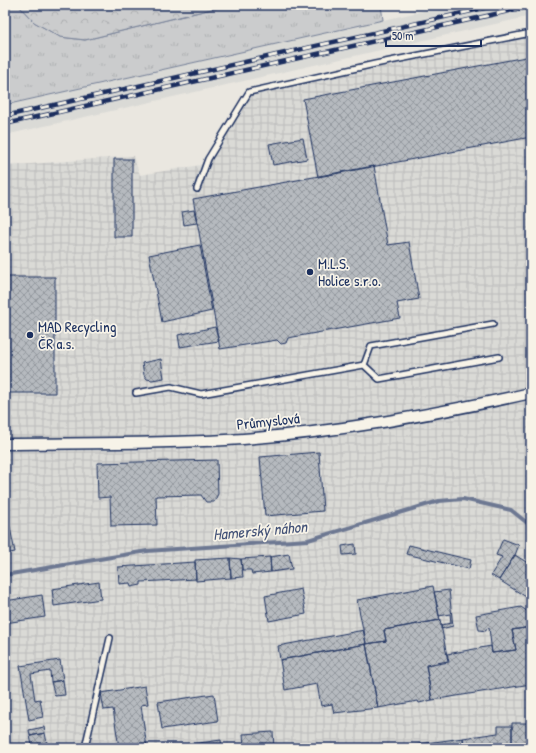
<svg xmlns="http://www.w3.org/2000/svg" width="536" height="753" font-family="'Patrick Hand',sans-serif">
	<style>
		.built { fill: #dadad6 }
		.industrial { fill: url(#industrial-grid) }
		.grass { fill: url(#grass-tufts); stroke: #737e96 }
		.forest { fill: url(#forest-crowns); stroke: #737e96 }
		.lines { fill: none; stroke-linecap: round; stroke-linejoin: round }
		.stream { stroke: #6d7892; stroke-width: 4 }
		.building { fill: url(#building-cross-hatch); stroke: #1b2f5e }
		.service-casing { stroke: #1b2f5e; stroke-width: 8 }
		.minor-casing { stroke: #1b2f5e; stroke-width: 13 }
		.service { stroke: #f7f3e8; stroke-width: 5 }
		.minor { stroke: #f7f3e8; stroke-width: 10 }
		.rail-casing { stroke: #1b2f5e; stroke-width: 4.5 }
		.rail { stroke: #f7f3e8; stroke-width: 3; stroke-dasharray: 9; stroke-linecap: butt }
		.poi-dot { fill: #1b2f5e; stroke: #f7f3e8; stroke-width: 1.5 }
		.labels { text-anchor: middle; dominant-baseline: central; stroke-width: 3.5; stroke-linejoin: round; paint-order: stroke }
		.poi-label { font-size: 15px; fill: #1b2f5e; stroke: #f7f3e8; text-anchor: start }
		.street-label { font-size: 15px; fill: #1b2f5e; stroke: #f7f3e8 }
		.water-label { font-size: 16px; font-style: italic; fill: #445378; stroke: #f7f3e8 }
	</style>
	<defs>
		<pattern id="industrial-grid" width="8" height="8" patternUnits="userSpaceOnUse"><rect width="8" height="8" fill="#dadad6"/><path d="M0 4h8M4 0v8" fill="none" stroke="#babbba"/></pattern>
		<pattern id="grass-tufts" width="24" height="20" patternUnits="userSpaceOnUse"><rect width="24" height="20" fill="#cbcccd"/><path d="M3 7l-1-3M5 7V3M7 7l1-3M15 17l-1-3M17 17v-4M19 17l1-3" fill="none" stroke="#aeb0b2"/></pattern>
		<pattern id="forest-crowns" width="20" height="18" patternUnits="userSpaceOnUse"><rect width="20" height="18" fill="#cbcccd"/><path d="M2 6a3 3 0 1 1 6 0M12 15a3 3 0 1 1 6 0" fill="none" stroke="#aeb0b2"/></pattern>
		<pattern id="building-cross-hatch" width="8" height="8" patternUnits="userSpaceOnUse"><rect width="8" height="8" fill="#b6babf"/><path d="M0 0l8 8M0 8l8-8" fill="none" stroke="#93989e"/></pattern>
	</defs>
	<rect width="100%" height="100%" fill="#eae7e0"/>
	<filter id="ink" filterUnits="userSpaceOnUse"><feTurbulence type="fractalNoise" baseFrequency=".025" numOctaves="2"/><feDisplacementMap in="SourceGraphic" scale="8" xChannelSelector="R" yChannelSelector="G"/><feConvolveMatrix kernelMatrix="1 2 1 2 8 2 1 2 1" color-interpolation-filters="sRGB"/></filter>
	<g filter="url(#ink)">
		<path class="built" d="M450 5H531V16L5 135V105Z"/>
		<path class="industrial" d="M531 33V747L5 748V166L133 156 140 175 201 165 249 92Z"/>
		<path class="grass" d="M5 5H18L34 22 60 37 85 40 228 5H381L383 20 5 105Z"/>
		<path class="forest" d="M18 5H228L85 40 60 37 34 22Z"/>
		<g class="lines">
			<path class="stream" d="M5 575 147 551 308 540 439 501 463 499 511 510 531 526"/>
		</g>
		<path class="building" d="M531 56V137L318 177 303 99Z
			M303 138 307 159 273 165 269 144Z
			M114 159H132V237H114Z
			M374 166 388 245 409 242 419 299 397 303 400 318 288 338 286 343 281 344 277 340 220 349 193 199Z
			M194 210 197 223 184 225 182 212Z
			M200 245 212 311 162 322 149 255Z
			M5 277H55V393H5Z
			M215 327 219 341 180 347 178 335Z
			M161 359 164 378 152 380 147 379 144 375 142 363Z
			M319 452 323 511 265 516 260 457Z
			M217 460 218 494 214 502H206L201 495 156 496 157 525 111 526 110 497 98 498 97 463Z
			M5 513H7L15 552 5 554Z
			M503 539 519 545 515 555 499 580 491 575 502 557 496 555Z
			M355 544 356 554 343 555 342 546Z
			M409 545 471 560 469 569 406 554Z
			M289 554 292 569 271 572 270 557Z
			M515 555 531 565V600L499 580Z
			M270 557 271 572 252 574 251 570H242L241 559Z
			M230 558 231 578 196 581 195 560Z
			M230 558 241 559 243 577 231 578Z
			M195 562 196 579 141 582V585L131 587 130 583 119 584 118 567Z
			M99 582 101 599 54 606 52 589Z
			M433 586 440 620 384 630 386 641 366 644 357 600Z
			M301 589 306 614 269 621 265 596Z
			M449 590 453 626 441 629V625L451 623 450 614 439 616 434 592Z
			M42 595 45 617 5 623V601Z
			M521 607 531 614V627L512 630 516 650 492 653 489 628 486 629V631L479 630 476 615Z
			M440 620 448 661 426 665 432 700 419 703 418 701 378 708 366 644 386 641 384 630Z
			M531 627V684L432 700 426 666 449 662 447 654 491 646 492 653 516 650 512 630Z
			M364 630 366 644 280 660 278 646Z
			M366 644 378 708 334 713 332 704 321 706 317 684 285 690 280 660Z
			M60 660 63 680 51 682 50 671 31 674 35 700 40 699 43 717 29 720 20 666Z
			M63 680 65 695 55 696 51 682Z
			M145 686 148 704 141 705 147 748H119L113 709 104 710 101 693Z
			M214 694 218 721 162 729 158 702Z
			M512 723H531V747H512Z
			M498 726H512V747L464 748 463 738 498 733Z
			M44 727 45 733 30 736 29 730Z
			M273 732 274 748H244L243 734Z
			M45 733 47 743 32 745 30 736Z
			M463 738 464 748H435L434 742Z
			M221 740 222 748H177V746Z
			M434 742 435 748H400L399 747Z
			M47 743V748H32V745Z"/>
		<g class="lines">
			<defs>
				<path id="service" d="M197 189 208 159 249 92 375 64 531 33
					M364 365 379 379 499 357
					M136 393 171 387 201 394 364 365 371 346 493 324
					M85 748 110 638"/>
				<path id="minor" d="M5 444C79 443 152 444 226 440 329 434 431 415 531 393"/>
			</defs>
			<use href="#service" class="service-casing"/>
			<use href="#minor" class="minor-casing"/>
			<use href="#service" class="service"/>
			<use href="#minor" class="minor"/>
			<defs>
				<path id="rail" d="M5 116 498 5
					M5 124 531 6"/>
			</defs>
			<use href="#rail" class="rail-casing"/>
			<use href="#rail" class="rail"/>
		</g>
	</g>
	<g class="poi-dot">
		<circle cx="310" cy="272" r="4"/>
		<circle cx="30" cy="335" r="4"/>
	</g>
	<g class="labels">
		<g class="poi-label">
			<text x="318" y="263">M.L.S.<tspan x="318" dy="17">Holice s.r.o.</tspan></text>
			<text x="38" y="326">MAD Recycling<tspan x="38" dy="17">ČR a.s.</tspan></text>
		</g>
		<g class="street-label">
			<text transform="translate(268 421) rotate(-6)">Průmyslová</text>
		</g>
		<g class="water-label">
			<text transform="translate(260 530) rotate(-5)">Hamerský náhon</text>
		</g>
	</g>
	<rect width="536" height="753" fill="none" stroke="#f7f3e8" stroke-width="20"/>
	<rect x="10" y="10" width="516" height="733" fill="none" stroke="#1b2f5e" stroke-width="1.5" filter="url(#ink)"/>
	<path d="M386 40v6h95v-6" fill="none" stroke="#1b2f5e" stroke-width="2"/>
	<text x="392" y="40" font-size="12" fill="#1b2f5e" stroke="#f7f3e8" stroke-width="3" paint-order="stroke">50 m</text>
</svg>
